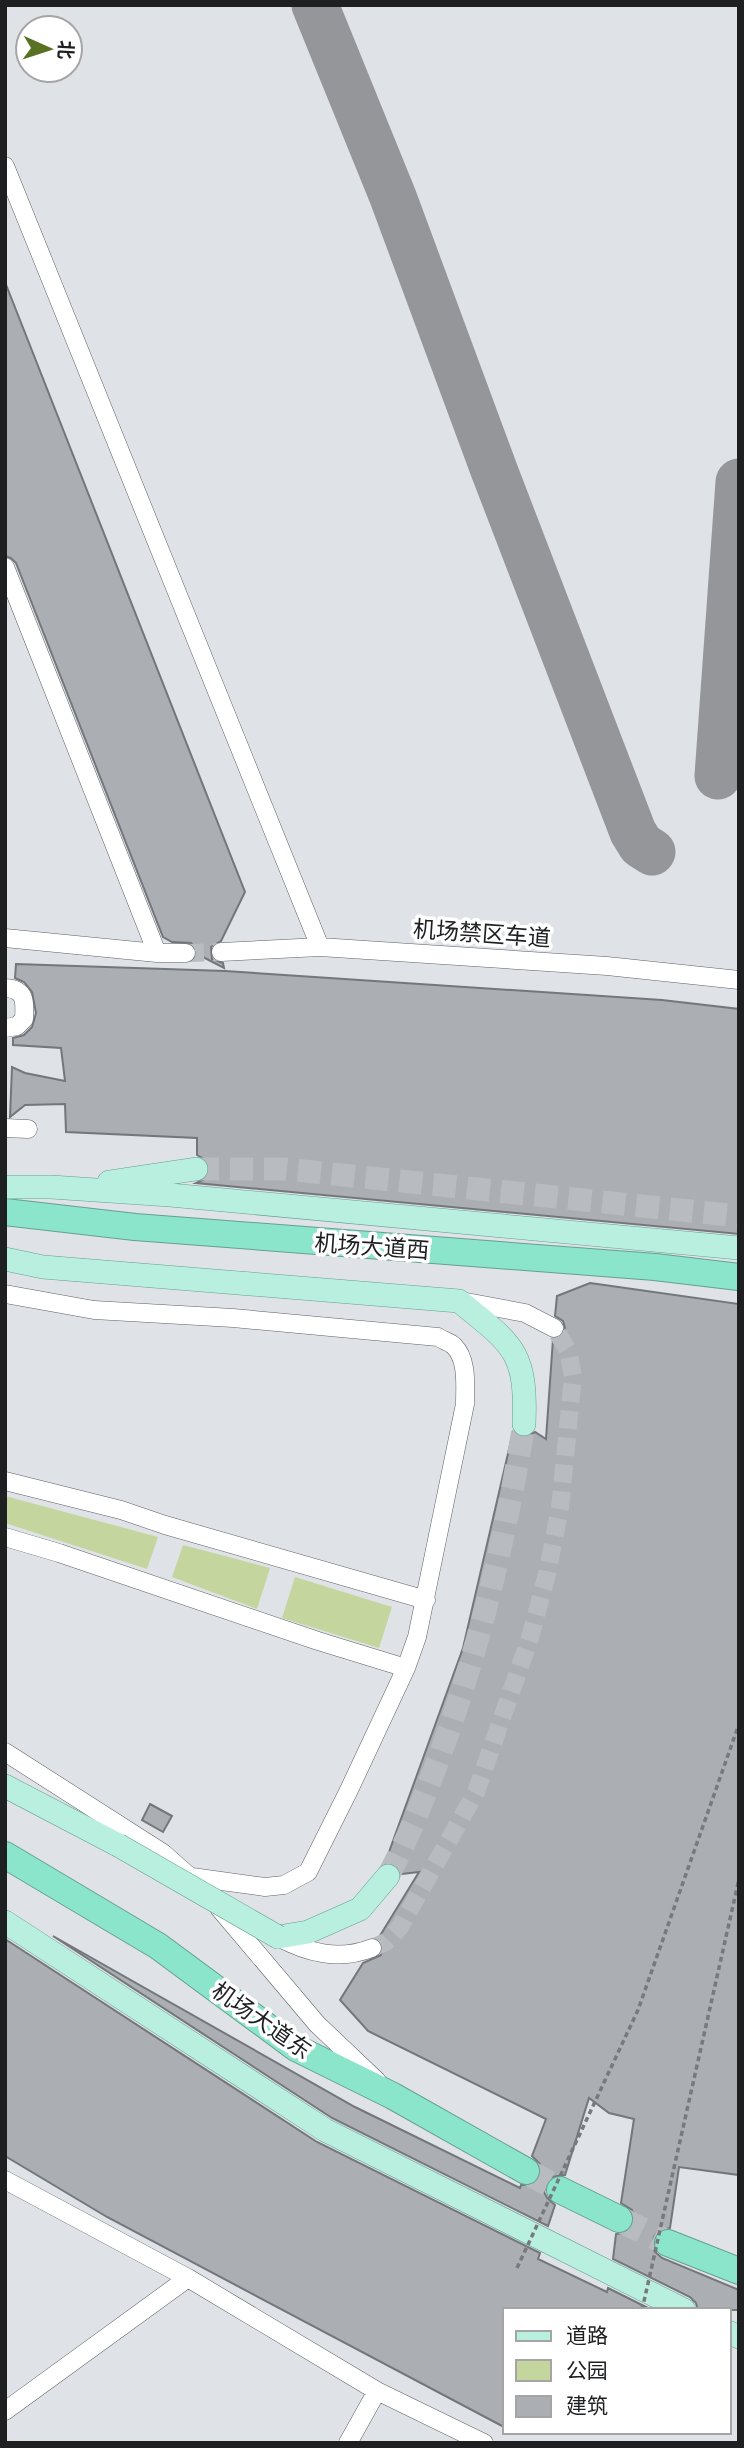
<svg xmlns="http://www.w3.org/2000/svg" width="744" height="2448" font-family="'Public Sans','Noto Sans SC',sans-serif">
	<style>
		.green { fill: #c4d69d }
		.lines { fill: none; stroke-linecap: round; stroke-linejoin: round }
		.taxiway { stroke: #94969a; stroke-width: 47 }
		.building { fill: #abaeb2; stroke: #73767a; stroke-width: 2 }
		.minor-tunnel { stroke: #b8bbbf; stroke-width: 18; stroke-dasharray: 18 9; stroke-linecap: butt }
		.major-tunnel { stroke: #b8bbbf; stroke-width: 23; stroke-dasharray: 23 11; stroke-linecap: butt }
		.highway-tunnel { stroke: #b8bbbf; stroke-width: 26; stroke-dasharray: 26 13; stroke-linecap: butt }
		.minor-casing { stroke: #5e6165; stroke-width: 19 }
		.major-casing { stroke: #65a08f; stroke-width: 24 }
		.highway-casing { stroke: #65a08f; stroke-width: 28 }
		.minor { stroke: #fff; stroke-width: 18 }
		.major { stroke: #b9efdf; stroke-width: 23 }
		.highway { stroke: #8be5ca; stroke-width: 26 }
		.major-bridge-casing { stroke: #65a08f; stroke-width: 24; stroke-linecap: butt }
		.path-bridge { stroke: #77797c; stroke-width: 3.5; stroke-dasharray: 5 3.5; stroke-linecap: butt }
		.major-bridge { stroke: #b9efdf; stroke-width: 23 }
		.labels { text-anchor: middle; dominant-baseline: central; stroke-width: 7; stroke-linejoin: round; paint-order: stroke }
		.street-label { font-size: 23px; fill: #1e1f21; stroke: #fff }
	</style>
	<rect width="100%" height="100%" fill="#dfe2e7"/>
	<path class="green" d="M5 1496 158 1537 147 1569 5 1523Z
		M183 1545 270 1568 257 1609 172 1577Z
		M295 1577 392 1607 379 1648 282 1618Z"/>
	<g class="lines">
		<path class="taxiway" d="M315 5 393 197 494 470 633 832 641 845 652 852
			M718 776 739 482"/>
	</g>
	<path class="building" d="M5 282 245 892 221 941 211 947 212 959 223 963 224 968 197 954 196 948 191 943 172 942 163 937 16 563 11 558 5 556Z
		M16 964 225 971 662 1000 739 1009V1234L196 1183 205 1179 210 1168 206 1160 197 1155V1138L66 1132 65 1104 25 1105 10 1117 12 1067 25 1073 65 1081 61 1048 13 1045V1038L24 1035 32 1027 36 1013 32 992 24 982 15 978Z
		M590 1283 739 1304V2175L679 2167 670 2228 658 2231 654 2237 652 2245 655 2252 662 2258 739 2290V2310H698L696 2303 690 2297 613 2259 616 2234 628 2232 633 2225 635 2219 632 2210 621 2203 634 2119 609 2113 589 2098 565 2175 552 2177 546 2184 544 2192 547 2198 555 2205 548 2226 332 2118 53 1936 355 2107 520 2188 521 2185H533L539 2179 542 2172 540 2164 532 2156 546 2119 368 2031 340 2000 363 1963 381 1955 383 1945 378 1939 419 1872 402 1874 396 1865 385 1863 463 1648 513 1432 517 1436 525 1438 535 1432 546 1439 553 1339 561 1337 565 1328 563 1321 555 1316 557 1296Z
		M150 1804 172 1816 163 1832 142 1820Z
		M5 1939 317 2142 540 2253 538 2259 607 2292 608 2288 652 2310H504V2427L107 2217 5 2156Z"/>
	<g class="lines">
		<path class="minor-tunnel" d="M186 953 221 952
			M372 1948 386 1942 400 1927 476 1792 530 1638 547 1574 560 1508 573 1376 568 1350 554 1328"/>
		<path class="major-tunnel" d="M196 1169H285L739 1216
			M388 1876C408 1839 422 1802 437 1763 478 1654 505 1540 524 1424"/>
		<path class="highway-tunnel" d="M526 2171 560 2190
			M619 2219 668 2243"/>
		<defs>
			<path id="minor" d="M5 166 320 947
				M5 567 157 953
				M5 938 157 953H186
				M221 952 320 947 607 966 739 980
				M5 988C26 989 25 1002 24 1019L17 1026 5 1028
				M5 1128 28 1129
				M5 1294 94 1310 233 1318 438 1337C442 1340 450 1342 454 1346 468 1360 465 1386 465 1404L417 1637 406 1668 349 1790 308 1872 284 1885 265 1887 192 1877
				M461 1301 525 1313 554 1328
				M5 1481 121 1510 165 1525 426 1600
				M5 1537 59 1553 318 1641 406 1668
				M5 1752 163 1853 198 1884
				M219 1908 317 2024 377 2081
				M278 1937C308 1953 339 1961 372 1948
				M5 2180 188 2278 377 2391 484 2443
				M5 2411 188 2278
				M348 2443 377 2391"/>
			<path id="major" d="M109 1182 196 1169
				M5 1187H51L170 1195 739 1248
				M5 1259 43 1267 459 1301C513 1345 527 1351 524 1424
				M5 1786 118 1845
				M5 1922 325 2130 684 2310
				M278 1937 308 1932 360 1909 388 1876
				M728 2332 739 2337"/>
			<path id="highway" d="M5 1212 135 1227 655 1267 739 1277
				M5 1855 158 1946 296 2048 393 2096 526 2171
				M560 2190 619 2219
				M668 2243 739 2271"/>
		</defs>
		<use href="#minor" class="minor-casing"/>
		<use href="#major" class="major-casing"/>
		<use href="#highway" class="highway-casing"/>
		<use href="#minor" class="minor"/>
		<use href="#major" class="major"/>
		<use href="#highway" class="highway"/>
		<defs>
			<path id="major-bridge" d="M118 1845 278 1937"/>
		</defs>
		<use href="#major-bridge" class="major-bridge-casing"/>
		<path class="path-bridge" d="M517 2268 638 2010 739 1724
			M642 2310 739 1879"/>
		<use href="#major-bridge" class="major-bridge"/>
	</g>
	<g class="labels">
		<g class="street-label">
			<text transform="translate(482 933) rotate(4)">机场禁区车道</text>
			<text transform="translate(372 1246) rotate(4)">机场大道西</text>
			<text transform="translate(262 2020) rotate(35)">机场大道东</text>
		</g>
	</g>
	<rect width="744" height="2448" fill="none" stroke="#1e1f21" stroke-width="14"/>
	<rect x="503" y="2308" width="228" height="126" fill="#ffffff" stroke="#a5a5a6" stroke-width="2"/>
	<rect x="516" y="2331" width="35" height="10" fill="#b9efdf" stroke="#a5a5a6" stroke-width="2"/>
	<text x="566" y="2343" font-size="21" fill="#1e1f21">道路</text>
	<rect x="516" y="2360" width="35" height="21" fill="#c4d69d" stroke="#a5a5a6" stroke-width="2"/>
	<text x="566" y="2378" font-size="21" fill="#1e1f21">公园</text>
	<rect x="516" y="2396" width="35" height="21" fill="#abaeb2" stroke="#a5a5a6" stroke-width="2"/>
	<text x="566" y="2413" font-size="21" fill="#1e1f21">建筑</text>
	<g transform="translate(49 49) rotate(93)"><circle r="33" fill="#ffffff" stroke="#a5a5a6" stroke-width="2"/>
	<path d="M0-5L12 26L0 18L-12 26Z" fill="#587123"/>
	<text y="-10" font-size="19" font-weight="bold" text-anchor="middle" fill="#1e1f21">北</text>
	</g>
</svg>
